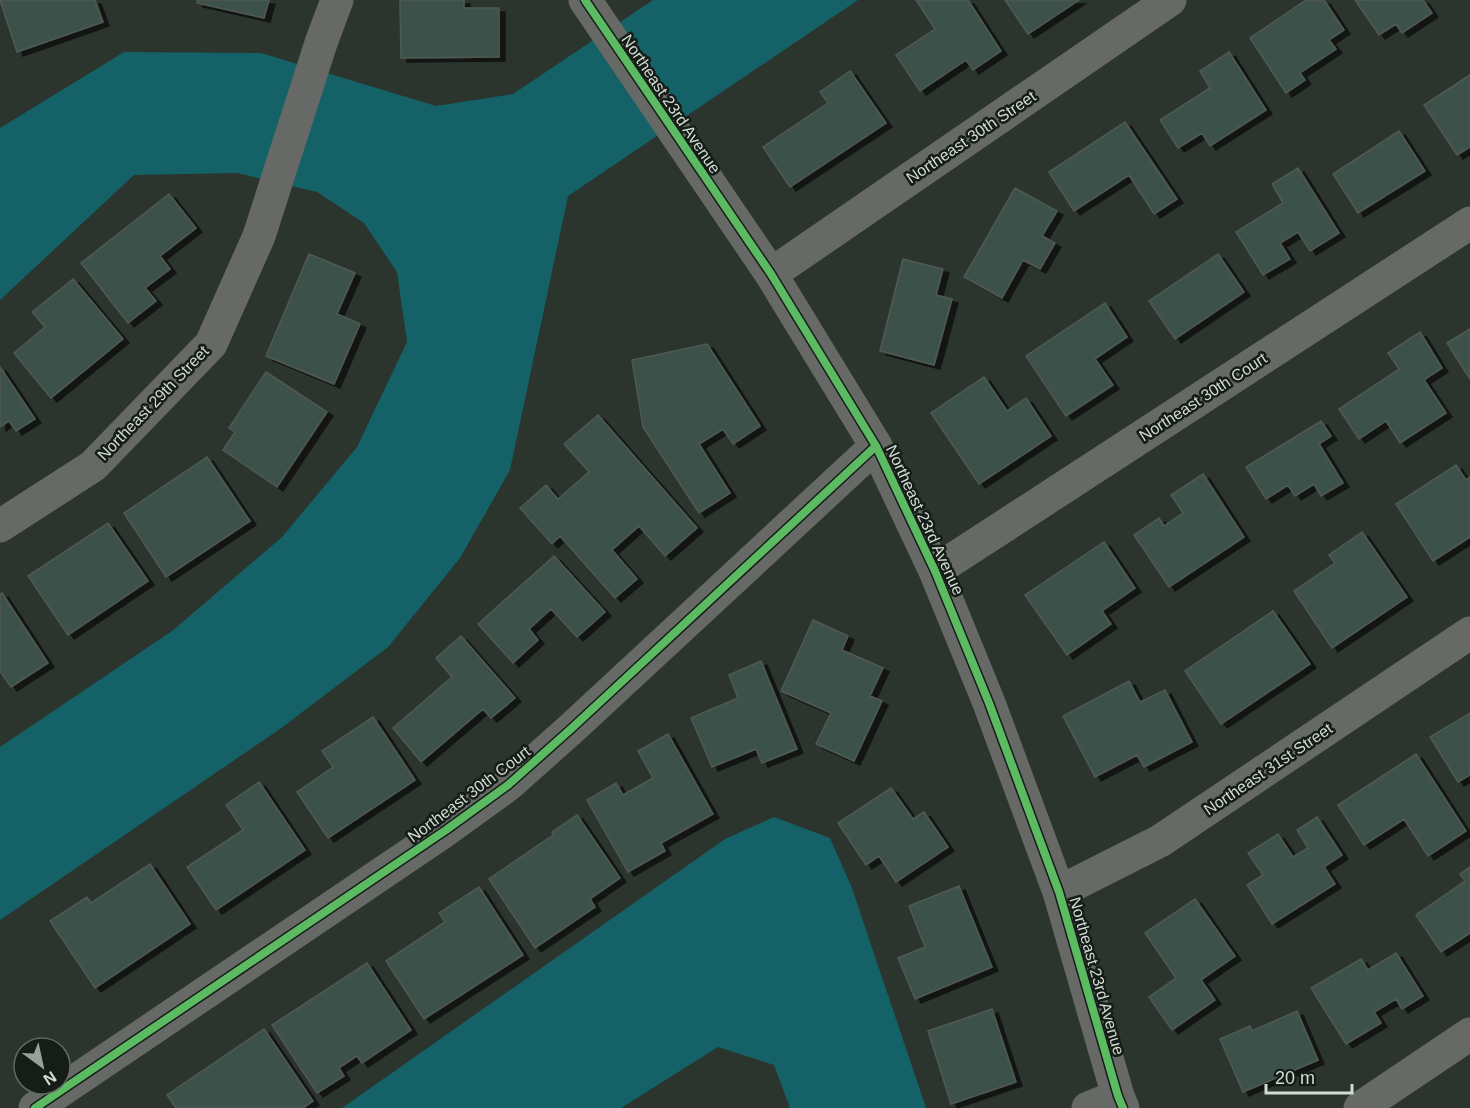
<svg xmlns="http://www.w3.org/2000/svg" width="1470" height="1108" font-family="Arial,sans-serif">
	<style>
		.water { fill: #146267 }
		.building { fill: #3e514b; stroke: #505954; stroke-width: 1.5; filter: url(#shadow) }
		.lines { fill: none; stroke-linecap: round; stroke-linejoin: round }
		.minor { stroke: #676966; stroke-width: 33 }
		.cycleway-casing { stroke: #161d18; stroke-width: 11 }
		.cycleway { stroke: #5cba63; stroke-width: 8 }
		.labels { text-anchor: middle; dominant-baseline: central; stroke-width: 5; stroke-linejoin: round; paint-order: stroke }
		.street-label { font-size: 16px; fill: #d2dcd4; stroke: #161d18 }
	</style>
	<defs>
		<filter id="shadow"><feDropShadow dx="6" dy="4" stdDeviation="0" flood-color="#0009"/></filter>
	</defs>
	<rect width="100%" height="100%" fill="#2c342e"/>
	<path class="water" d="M653 0H858L568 196 510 470 460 558 388 647 280 729 0 920V747L172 631 282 537 357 447 407 342 397 272 364 223 317 192 237 173 134 175 0 300V128L124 52 261 53 436 106 513 94Z
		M774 817 830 838 852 888 926 1108H790L774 1065 718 1047 621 1108H342L725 839Z"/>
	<path class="building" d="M0 0H95L103 22 17 52Z
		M197 0H269L264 18 197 3Z
		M400 0H464V8H499V57L401 58Z
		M916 0H968L1001 51 973 70 966 60 920 91 896 55 935 29Z
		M1005 0H1079L1028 34Z
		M1306 0H1324L1344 30 1329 40 1336 49 1300 73 1305 80 1286 93 1250 38Z
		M1355 0H1423L1432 13 1402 33 1396 24 1379 35Z
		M1229 52 1266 110 1210 146 1202 133 1178 148 1160 120 1210 88 1200 71Z
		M850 71 886 123 790 187 763 147 828 103 820 92Z
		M1470 75V147L1457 155 1424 105Z
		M1125 122 1177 199 1154 214 1129 175 1074 211 1049 172Z
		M1399 131 1425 171 1358 213 1333 174Z
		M1298 168 1339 233 1310 251 1298 232 1280 243 1290 259 1263 275 1236 232 1283 203 1272 184Z
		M1015 188 1057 211 1042 236 1055 243 1040 269 1023 260 1002 298 964 277Z
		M169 194 196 228 160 256 170 269 145 288 156 301 128 323 81 263Z
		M309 254 355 273 337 314 360 324 334 384 266 356Z
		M1218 254 1244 292 1175 339 1149 301Z
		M903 259 943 269 936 295 952 299 934 365 880 351Z
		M73 279 123 339 51 398 14 353 45 327 32 312Z
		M1105 303 1127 337 1095 359 1113 385 1066 416 1026 356Z
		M1470 329V379L1447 343Z
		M1420 332 1442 368 1424 380 1446 413 1400 443 1386 421 1359 439 1339 409 1399 369 1388 353Z
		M707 344 760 426 733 444 723 429 699 444 730 493 699 513 643 427 632 360Z
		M0 367 35 419 16 431 9 421 0 427Z
		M266 372 327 412 277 487 223 450 235 432 229 428Z
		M984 377 1007 411 1026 398 1051 436 979 484 931 413Z
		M598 415 697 528 665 556 639 526 612 550 637 579 615 598 560 536 552 544 520 508 546 485 558 499 589 472 564 444Z
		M1321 421 1331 436 1319 444 1343 483 1321 496 1314 484 1295 496 1288 485 1266 499 1246 467Z
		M207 457 250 521 166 577 124 513Z
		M1456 465 1466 480 1470 477V537L1433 561 1396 504Z
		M1203 474 1244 537 1169 587 1134 535 1159 518 1164 526 1183 513 1171 495Z
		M108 523 148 581 68 635 28 576Z
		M1362 532 1407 597 1332 648 1294 591 1335 563 1329 555Z
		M1104 542 1135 588 1102 611 1111 624 1067 655 1025 595Z
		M554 556 605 612 577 637 551 609 529 629 538 640 513 663 478 624Z
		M2 593 48 663 11 687 0 671V594Z
		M1273 611 1310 664 1221 724 1185 671Z
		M813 620 848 636 842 650 883 668 870 696 882 701 854 761 816 744 831 713 781 691Z
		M461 636 515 698 491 718 483 709 421 762 393 728 452 677 436 658Z
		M761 661 797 749 762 763 756 749 712 767 691 718 738 698 729 675Z
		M1129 681 1140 702 1165 690 1192 742 1144 767 1137 755 1095 777 1063 716Z
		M1470 713V775L1458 782 1430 737Z
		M373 717 415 780 328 838 297 792 333 767 322 751Z
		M668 734 713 814 661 843 665 851 628 872 587 800 616 783 623 795 653 778 638 751Z
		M1416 754 1466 831 1428 856 1404 819 1364 845 1338 805Z
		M259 782 305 850 216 910 187 867 243 830 226 805Z
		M891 788 913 819 924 812 948 847 896 882 879 856 866 865 838 823Z
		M577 815 620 878 590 899 595 907 535 948 489 879 553 835 552 832Z
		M1317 817 1342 855 1324 867 1335 884 1272 924 1247 885 1263 875 1248 853 1278 834 1293 857 1308 848 1297 830Z
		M150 864 190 924 95 988 50 921 87 897 91 903Z
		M1470 867V933L1441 952 1416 915 1465 881 1460 874Z
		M959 886 992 967 915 999 898 958 925 947 909 906Z
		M479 887 523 955 424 1019 386 961 445 922 439 913Z
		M1195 899 1235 956 1201 980 1215 1000 1172 1030 1149 997 1176 978 1145 933Z
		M1396 953 1423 996 1402 1009 1396 999 1374 1012 1381 1023 1346 1044 1311 988 1361 959 1368 970Z
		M367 963 411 1030 362 1063 357 1056 339 1068 344 1076 317 1093 272 1025Z
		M992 1009 1016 1082 951 1104 928 1031Z
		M1297 1011 1318 1060 1243 1092 1220 1039 1250 1026 1252 1031Z
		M264 1029 313 1101 303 1108H176L167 1095Z"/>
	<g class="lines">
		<path class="minor" d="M585 0 771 274 876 446 935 571 989 703 1059 892 1118 1096 1123 1108
			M771 274 1170 0
			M0 526 93 466 211 344 259 236 321 43 337 0
			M935 571 1470 223
			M1059 892 1160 841 1470 633
			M35 1108 446 830 508 785 572 728 876 446
			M1088 1108 1118 1096
			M1360 1108 1470 1034"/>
		<defs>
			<path id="cycleway" d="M585 0 771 274 876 446 935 571 989 703 1059 892 1118 1096 1123 1108
				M35 1108 446 830 508 785 572 728 876 446"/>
		</defs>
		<use href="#cycleway" class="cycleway-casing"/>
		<use href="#cycleway" class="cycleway"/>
	</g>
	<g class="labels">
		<g class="street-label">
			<text transform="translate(671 104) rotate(56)">Northeast 23rd Avenue</text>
			<text transform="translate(971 137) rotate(-34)">Northeast 30th Street</text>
			<text transform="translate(1203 397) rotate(-33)">Northeast 30th Court</text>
			<text transform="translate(153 403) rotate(-46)">Northeast 29th Street</text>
			<text transform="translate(925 520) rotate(65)">Northeast 23rd Avenue</text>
			<text transform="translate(1268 769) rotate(-34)">Northeast 31st Street</text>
			<text transform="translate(469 794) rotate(-37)">Northeast 30th Court</text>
			<text transform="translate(1097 976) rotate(74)">Northeast 23rd Avenue</text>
		</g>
	</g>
	<g transform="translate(42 1066) rotate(147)"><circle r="28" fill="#161d18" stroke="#616963" stroke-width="1.5"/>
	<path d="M0-4.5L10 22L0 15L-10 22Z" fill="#98a19a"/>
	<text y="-9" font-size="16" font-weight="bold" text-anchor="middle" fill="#d2dcd4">N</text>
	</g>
	<path d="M1266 1084v9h86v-9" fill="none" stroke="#d2dcd4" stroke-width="3"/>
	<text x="1275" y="1084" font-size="18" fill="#d2dcd4" stroke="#161d18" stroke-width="4.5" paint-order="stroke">20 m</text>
</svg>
